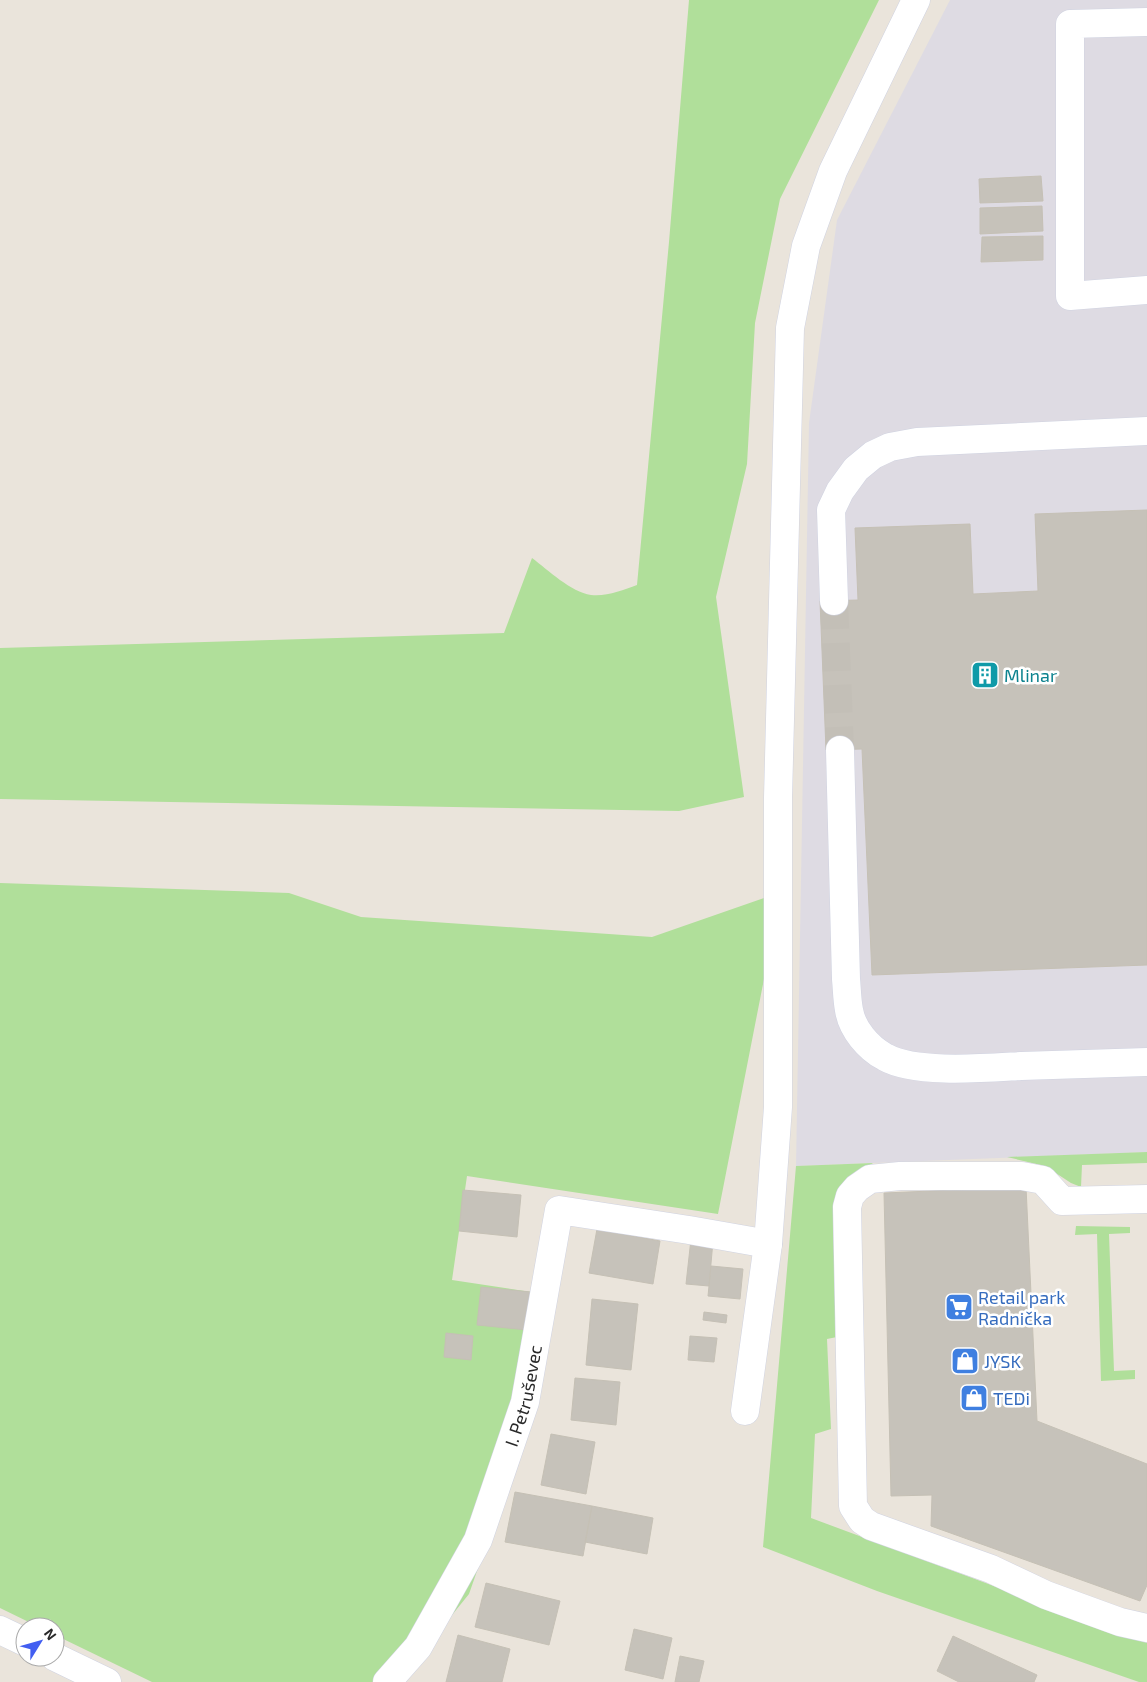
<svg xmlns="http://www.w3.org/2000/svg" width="1147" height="1682" font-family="'Exo 2',sans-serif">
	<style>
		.industrial { fill: #dedbe3 }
		.green { fill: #b0df9a }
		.building { fill: #c6c2ba; stroke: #c5c0b5 }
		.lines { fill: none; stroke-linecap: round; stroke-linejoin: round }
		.minor-tunnel { stroke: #c3bfb7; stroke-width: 28; stroke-dasharray: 28 14; stroke-linecap: butt }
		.minor-casing { stroke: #d0d3e1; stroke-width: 29 }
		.minor { stroke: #fff; stroke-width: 28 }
		.labels { text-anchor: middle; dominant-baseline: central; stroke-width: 5; stroke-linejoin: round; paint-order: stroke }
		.culture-label { font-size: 18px; fill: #0d838f; stroke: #fff; text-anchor: start }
		.shop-label { font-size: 18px; fill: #366cbe; stroke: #fff; text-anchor: start }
		.street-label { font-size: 18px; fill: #292929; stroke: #fff }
	</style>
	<rect width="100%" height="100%" fill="#eae4db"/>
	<path class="industrial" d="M950 0H1147V1152L796 1166 809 423 837 220Z"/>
	<path class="green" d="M689 0H879L780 199 755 323 747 464 716 597 744 797 679 811 0 799V648L504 633 532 558C548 570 571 592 591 595 606 597 623 590 637 585L669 242Z
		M0 883 289 893 361 917 652 937 781 892 718 1214 467 1176 452 1280 531 1292 534 1408 469 1594 398 1682H152L55 1635V1627H39L0 1608Z
		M1147 1152V1163L1082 1165 1081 1187 1071 1183 1045 1166 1007 1157Z
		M873 1163 846 1180 837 1337 827 1339 831 1429 815 1434 811 1518 1147 1643V1682H1139L877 1591 763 1547 796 1166Z
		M1076 1226 1130 1227V1233L1109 1234 1114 1371 1135 1370V1379L1101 1381 1097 1234 1075 1235Z"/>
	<path class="building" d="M1041 176 1043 201 980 203 979 179Z
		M1042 206 1043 231 980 234V208Z
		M1043 236V260L981 262 982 237Z
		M1147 510V965L872 975 862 749 826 750 820 601 858 600 855 528 970 524 973 594 1038 591 1035 514Z
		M1026 1187 1037 1421 1147 1464V1585L1140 1601 931 1526 932 1495 891 1496 884 1193Z
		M463 1190 521 1195 517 1237 459 1231Z
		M597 1229 660 1241 653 1284 589 1273Z
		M691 1239 713 1241 709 1286 686 1284Z
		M711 1266 743 1269 740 1299 708 1296Z
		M481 1287 531 1292 527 1330 477 1325Z
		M592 1299 638 1304 631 1370 586 1365Z
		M704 1312 727 1315 726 1323 703 1320Z
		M446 1333 473 1336 471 1360 444 1357Z
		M690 1336 717 1338 714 1362 688 1360Z
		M575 1378 620 1382 616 1425 571 1420Z
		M551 1434 595 1442 586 1494 541 1485Z
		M515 1492 592 1506 583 1556 505 1542Z
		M592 1506 653 1518 647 1554 585 1542Z
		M486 1583 560 1601 549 1645 475 1627Z
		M634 1629 672 1638 663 1679 625 1670Z
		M458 1635 510 1649 502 1682H446Z
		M953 1636 1037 1675 1034 1682H959L937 1671Z
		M680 1656 704 1661 699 1682H675Z"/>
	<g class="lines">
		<path class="minor-tunnel" d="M834 601 840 750"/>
		<defs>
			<g id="minor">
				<path d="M1147 22 1070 24V296L1147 290"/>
				<path d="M834 601 831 510 840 491 856 469 873 455 890 447 917 442 1147 431"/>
				<path d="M840 750 846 979C847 989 847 1000 849 1010 852 1029 868 1048 885 1057 915 1074 985 1068 1021 1066 1063 1065 1105 1063 1147 1062"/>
				<path d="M1147 1199 1062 1201 1043 1180 1022 1176H900L870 1179 857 1188 850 1196 847 1207 853 1506 862 1520 871 1526 991 1569 1046 1595 1120 1622 1147 1628"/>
				<path d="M745 1411 768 1244 778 1107V798L790 328 806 246 833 171 916 0"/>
				<path d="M0 1630 25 1642"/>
				<path d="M55 1657 107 1682"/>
				<path id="s1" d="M387 1682 418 1647 478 1540 525 1402 559 1210 689 1230 768 1244"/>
			</g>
		</defs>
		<use href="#minor" class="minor-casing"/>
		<use href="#minor" class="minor"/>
	</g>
	<defs>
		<symbol id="building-square" viewBox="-11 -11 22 22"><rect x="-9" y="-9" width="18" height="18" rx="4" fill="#0f9aa8" stroke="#fff"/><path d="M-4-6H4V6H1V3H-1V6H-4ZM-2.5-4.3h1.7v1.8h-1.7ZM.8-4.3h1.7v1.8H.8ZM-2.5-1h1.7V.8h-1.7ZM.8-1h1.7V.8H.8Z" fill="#fff"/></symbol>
		<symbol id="supermarket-square" viewBox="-11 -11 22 22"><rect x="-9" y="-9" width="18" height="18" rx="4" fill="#3f7fe0" stroke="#fff"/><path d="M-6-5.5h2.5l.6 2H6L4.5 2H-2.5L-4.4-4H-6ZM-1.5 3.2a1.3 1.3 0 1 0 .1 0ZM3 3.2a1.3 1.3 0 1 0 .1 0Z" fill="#fff"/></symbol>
		<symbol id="shop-square" viewBox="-11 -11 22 22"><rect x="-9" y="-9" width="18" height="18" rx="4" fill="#3f7fe0" stroke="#fff"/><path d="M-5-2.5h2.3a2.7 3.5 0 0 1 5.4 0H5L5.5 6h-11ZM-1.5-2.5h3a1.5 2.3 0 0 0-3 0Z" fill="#fff"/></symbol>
	</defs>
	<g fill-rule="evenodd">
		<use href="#building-square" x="969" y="659" width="32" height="32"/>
		<use href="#supermarket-square" x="943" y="1291" width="32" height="32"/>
		<use href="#shop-square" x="949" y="1345" width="32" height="32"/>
		<use href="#shop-square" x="958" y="1382" width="32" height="32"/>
	</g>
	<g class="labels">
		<g class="culture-label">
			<text x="1004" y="675">Mlinar</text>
		</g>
		<g class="shop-label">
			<text x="978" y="1297">Retail park<tspan x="978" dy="21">Radnička</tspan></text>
			<text x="984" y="1361">JYSK</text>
			<text x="993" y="1398">TEDi</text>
		</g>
		<g class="street-label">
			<text stroke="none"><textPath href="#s1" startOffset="321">I. Petruševec</textPath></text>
		</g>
	</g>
	<g transform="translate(40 1642) rotate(53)"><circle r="24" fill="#ffffff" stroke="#a9a9a9"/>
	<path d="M0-4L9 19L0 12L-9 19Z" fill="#425ef1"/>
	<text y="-8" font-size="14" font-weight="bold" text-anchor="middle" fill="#292929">N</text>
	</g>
</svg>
